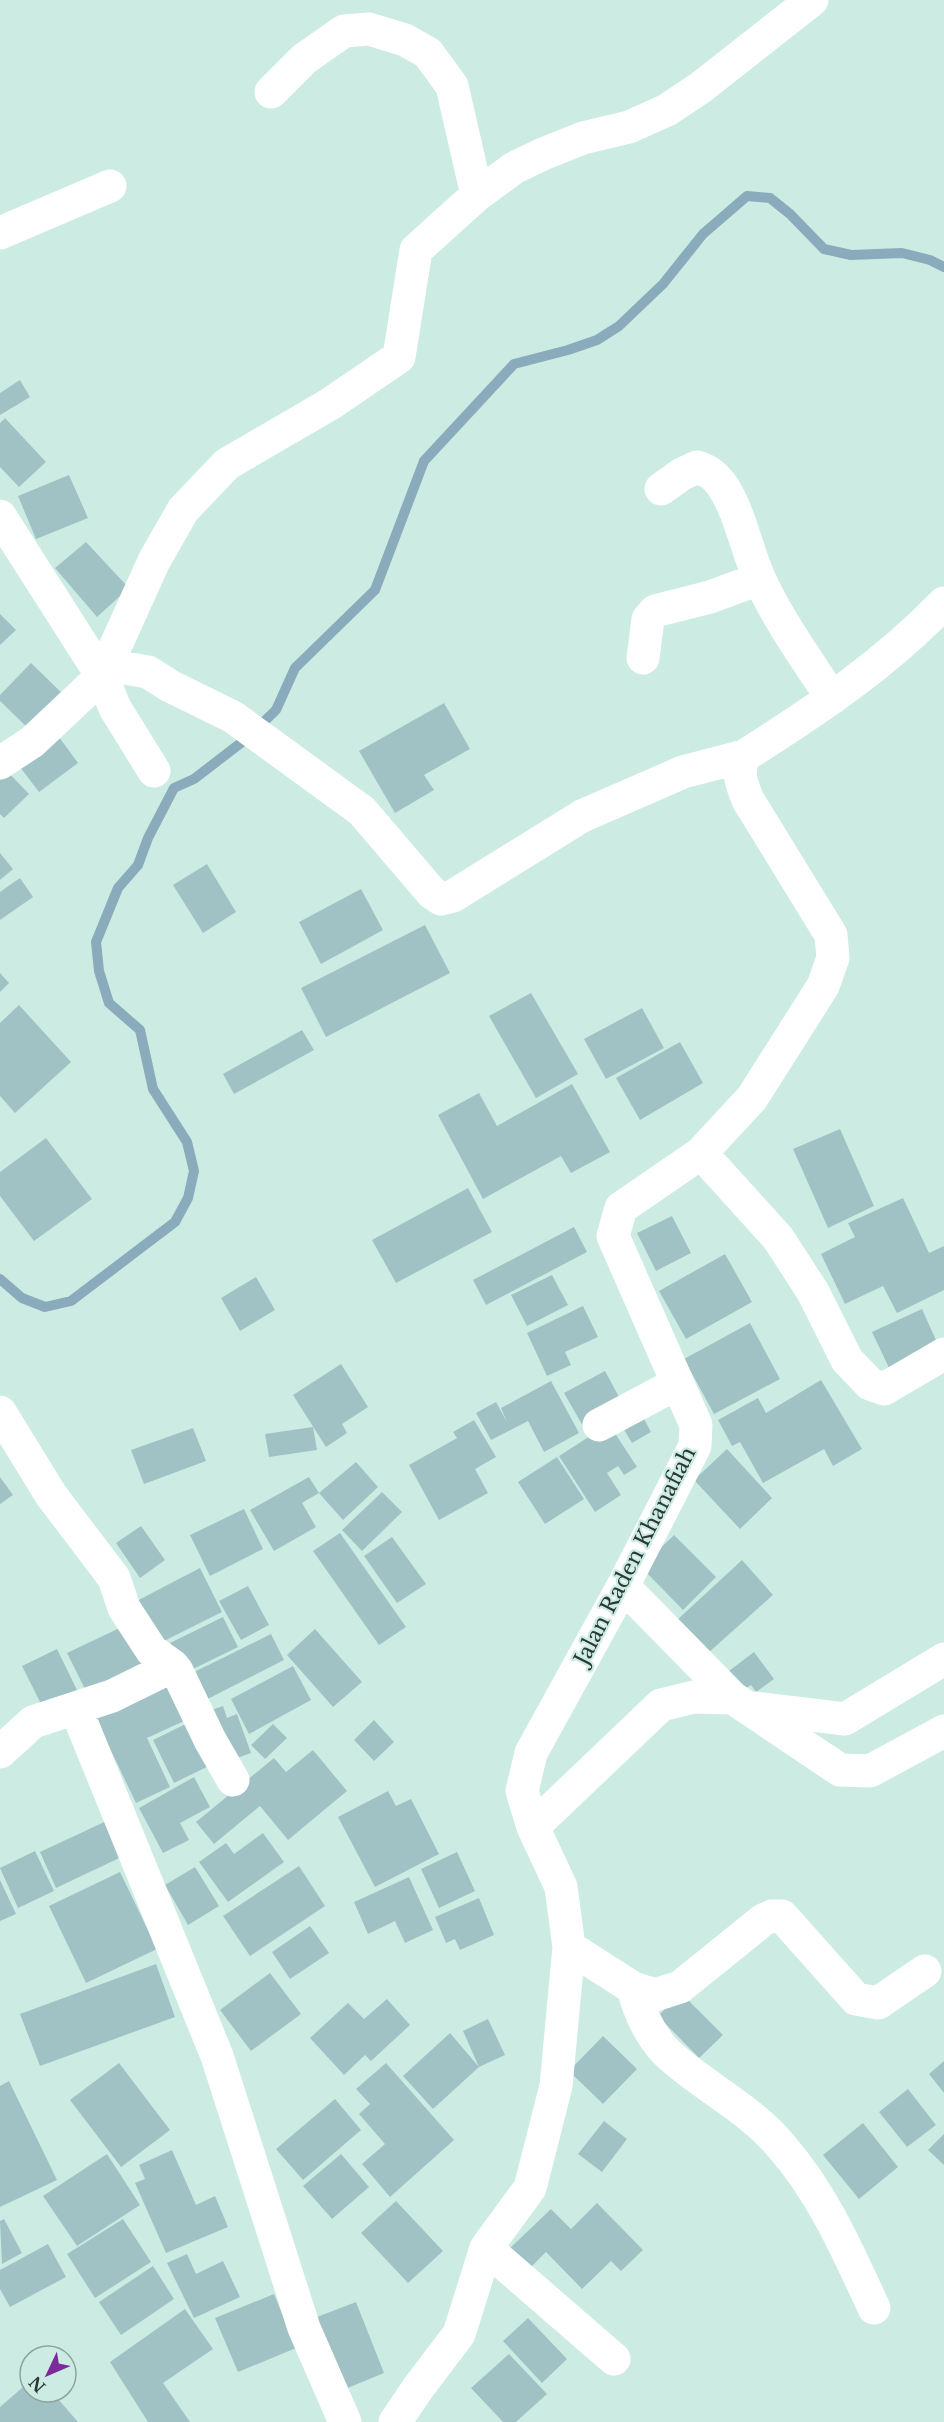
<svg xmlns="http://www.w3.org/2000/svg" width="944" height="2422" font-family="'Libre Baskerville',serif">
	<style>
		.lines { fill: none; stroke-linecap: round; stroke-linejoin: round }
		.stream { stroke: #8aabbc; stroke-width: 10 }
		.building { fill: #a1c2c5 }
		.minor { stroke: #fff; stroke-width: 33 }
		.labels { text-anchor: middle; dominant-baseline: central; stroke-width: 4.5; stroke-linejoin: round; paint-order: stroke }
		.street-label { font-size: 21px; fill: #2b3834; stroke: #ccece3 }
	</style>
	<rect width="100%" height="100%" fill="#ccece3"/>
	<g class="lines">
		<path class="stream" d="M0 1279 22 1298 45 1307 71 1301 175 1222 188 1198 194 1171 187 1142 153 1089 140 1030 109 1003 99 971 96 942 118 888 138 865 148 838 174 788 194 779 246 739 276 710 295 668 375 590 424 461 514 364 568 350 597 340 619 326 663 284 703 234 747 196 770 198 790 214 824 249 851 255 902 253 930 260 944 267"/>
	</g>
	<path class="building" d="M20 380 30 397 0 415V393Z
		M5 418 46 462 19 487 0 467V423Z
		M69 475 88 518 36 539 18 496Z
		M86 542 129 588 97 617 55 568Z
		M0 614 16 630 0 645Z
		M31 663 66 697 32 732 0 701V695Z
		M444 703 470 749 424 775 434 790 395 813 359 751Z
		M59 737 78 763 39 792 20 767Z
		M5 769 29 794 4 818 0 814V774Z
		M0 853 13 869 0 880Z
		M207 864 236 912 203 933 173 885Z
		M20 878 33 897 0 920V892Z
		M361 889 383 930 321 964 299 922Z
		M425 925 450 973 326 1037 301 988Z
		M0 973 9 983 0 992Z
		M531 993 578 1074 536 1098 489 1016Z
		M19 1005 71 1062 15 1113 0 1096V1023Z
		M642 1008 664 1048 606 1079 584 1039Z
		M302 1030 314 1050 234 1094 223 1074Z
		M680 1042 703 1083 640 1120 616 1078Z
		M572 1084 610 1152 571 1173 561 1156 483 1199 438 1115 479 1093 497 1126Z
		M840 1129 874 1206 828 1228 793 1149Z
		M46 1138 92 1199 34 1241 0 1196V1172Z
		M468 1188 492 1232 396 1283 372 1240Z
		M903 1198 929 1253 944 1246V1290L897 1313 883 1286 845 1304 821 1254 855 1237 848 1223Z
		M672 1216 691 1253 656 1271 637 1233Z
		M574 1227 587 1252 486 1305 473 1280Z
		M725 1254 752 1302 686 1339 659 1291Z
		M552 1275 568 1305 527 1326 511 1295Z
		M256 1277 275 1310 240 1331 221 1298Z
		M583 1306 598 1337 565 1352 571 1365 547 1376 527 1333Z
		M922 1309 940 1349 891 1372 872 1332Z
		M750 1323 780 1379 714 1414 684 1359Z
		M341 1364 368 1407 342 1424 347 1433 326 1447 293 1395Z
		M605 1371 624 1406 584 1428 564 1393Z
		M821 1380 862 1449 833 1466 824 1449 763 1483 740 1442 732 1446 718 1420 758 1398 766 1413Z
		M551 1381 579 1433 544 1452 528 1421 491 1440 476 1413 496 1402 507 1422 501 1408Z
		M640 1411 651 1432 632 1443 620 1423Z
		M474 1420 496 1457 475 1469 488 1493 439 1520 409 1465 457 1438 453 1432Z
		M609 1424 637 1467 624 1475 618 1466 607 1473 621 1495 595 1512 559 1456Z
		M313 1427 317 1450 269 1457 265 1434Z
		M193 1428 206 1461 144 1484 131 1450Z
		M727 1449 772 1498 740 1529 694 1480Z
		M557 1457 584 1499 545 1524 518 1482Z
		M356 1462 378 1487 343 1520 319 1493Z
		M0 1477 13 1495 0 1504Z
		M309 1477 319 1493 302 1503 316 1527 274 1551 250 1510Z
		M382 1492 402 1512 362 1551 342 1530Z
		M244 1509 263 1549 210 1576 190 1535Z
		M141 1526 165 1560 140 1578 116 1543Z
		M340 1533 406 1627 379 1645 313 1551Z
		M674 1535 716 1577 683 1610 641 1567Z
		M392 1537 426 1584 397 1603 364 1556Z
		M742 1560 773 1595 707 1654 676 1621Z
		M200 1568 222 1612 152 1647 129 1605Z
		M248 1586 269 1625 241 1640 219 1601Z
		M223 1617 238 1647 185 1673 170 1643Z
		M130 1623 153 1671 91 1701 67 1653Z
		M315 1629 362 1682 333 1707 287 1655Z
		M271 1634 284 1660 202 1702 188 1675Z
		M57 1649 77 1690 42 1706 22 1666Z
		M754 1652 774 1679 756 1692 751 1685 743 1690 729 1671Z
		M293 1666 311 1700 249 1734 231 1699Z
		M175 1672 195 1716 147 1738 170 1787 136 1803 92 1711Z
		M223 1706 227 1718 237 1714 251 1753 226 1762 200 1714Z
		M198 1718 219 1761 174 1783 153 1740Z
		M374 1720 394 1742 374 1761 354 1740Z
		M273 1724 287 1738 265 1759 251 1745Z
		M313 1750 347 1791 288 1840 260 1806 214 1844 196 1822 274 1758 286 1772Z
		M194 1777 210 1807 180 1823 189 1840 163 1853 139 1808Z
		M388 1791 396 1806 411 1799 439 1854 375 1887 338 1817Z
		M115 1817 132 1852 56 1888 40 1852Z
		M263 1833 284 1862 228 1902 199 1862 226 1843 234 1854Z
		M35 1851 54 1891 18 1908 0 1868Z
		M457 1852 475 1891 439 1908 421 1869Z
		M299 1866 325 1906 250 1956 223 1916Z
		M195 1867 219 1906 188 1925 165 1885Z
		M120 1872 157 1949 86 1983 49 1906Z
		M409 1877 433 1930 405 1943 395 1921 368 1934 354 1902Z
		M0 1880 16 1914 0 1921Z
		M479 1898 494 1935 460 1950 455 1939 446 1943 435 1917Z
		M310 1926 329 1953 290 1979 272 1952Z
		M156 1964 175 2017 40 2066 20 2014Z
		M270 1973 301 2014 251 2051 220 2010Z
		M681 1993 723 2035 699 2058 658 2016Z
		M387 1999 410 2025 371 2061 365 2055 344 2075 310 2038 348 2003 364 2019Z
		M488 2019 505 2055 479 2067 463 2031Z
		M450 2033 479 2067 433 2109 403 2076Z
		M603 2036 637 2069 603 2104 569 2071Z
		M944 2061V2093L929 2074Z
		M119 2063 170 2130 121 2167 70 2100Z
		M386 2063 454 2140 390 2197 362 2164 385 2144 359 2114 370 2104 356 2089Z
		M9 2081 57 2180 0 2207V2086Z
		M908 2089 936 2125 907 2147 879 2112Z
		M335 2099 361 2130 303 2180 276 2149Z
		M604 2121 627 2139 602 2172 578 2154Z
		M863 2123 898 2167 859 2199 823 2155Z
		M944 2134V2165L928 2150Z
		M172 2150 196 2205 215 2196 228 2227 166 2253 135 2183 145 2179 139 2165Z
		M107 2154 140 2205 77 2246 43 2196Z
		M341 2154 369 2187 332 2219 303 2186Z
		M396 2201 443 2251 408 2283 361 2233Z
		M597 2203 643 2250 621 2271 611 2261 582 2289 546 2252 526 2272 507 2251 551 2209 571 2229Z
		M4 2219 22 2253 2 2264 0 2221Z
		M123 2219 151 2262 95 2298 67 2254Z
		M48 2244 66 2277 10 2307 0 2289V2270Z
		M187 2254 196 2274 223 2261 240 2297 194 2318 167 2263Z
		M153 2266 174 2299 121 2335 99 2302Z
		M274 2294 296 2348 238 2372 215 2318Z
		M356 2302 384 2373 338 2392 309 2320Z
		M185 2309 213 2349 163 2383 190 2422H148L110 2362Z
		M528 2318 567 2359 542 2383 503 2341Z
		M509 2354 547 2394 516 2422H503L471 2388Z
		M30 2381V2392H52L78 2422H0V2407Z"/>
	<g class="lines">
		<path class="minor" d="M271 92 304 59 344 31 369 29 405 40 428 53 452 86 477 195
			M0 233 110 186
			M661 489 682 474 697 467C709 471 714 475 722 485 741 514 746 549 760 580 779 621 807 660 832 698
			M0 516 102 676 115 708 154 771
			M643 658 648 619 655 611 710 597 759 579
			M107 665 154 561 183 510 227 464 330 404 399 357 416 250 477 195 514 168 543 154 583 138 629 127 667 110 700 88 812 0
			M0 763 32 742 102 676 107 665 148 672 170 686 233 717 362 811 432 893 441 899 453 896 582 816 683 772 744 756
			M701 1153 778 1238 813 1292 847 1360 870 1384 884 1389 944 1354
			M0 1412 51 1495 114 1578 124 1608 152 1651 173 1666 177 1671 210 1740 233 1780
			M599 1425 676 1384
			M623 1586 733 1698 840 1770 870 1771 944 1731
			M754 1708 845 1719 944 1659
			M76 1709 217 2056 304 2328 345 2422
			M0 1752 33 1722 112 1696 173 1666
			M533 1827 661 1705 694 1697 733 1698
			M569 1947 633 1988 655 1995 680 1987 763 1920 772 1916H782L856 1999 878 2003 925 1971
			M633 1988C639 2011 649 2034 666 2052 702 2086 750 2108 782 2147 823 2194 848 2252 874 2308
			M486 2248 614 2359
			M395 2422 418 2388 459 2334 486 2248 530 2188 556 2086 569 1947 561 1887 533 1827 522 1791 531 1753 623 1586 695 1446 696 1425 613 1236 621 1208 701 1153 752 1098 823 986 833 958 831 935 748 800C741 783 737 773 744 756 817 710 884 665 944 603"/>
	</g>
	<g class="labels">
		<g class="street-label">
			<text transform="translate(635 1556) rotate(-63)">Jalan Raden Khanafiah</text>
		</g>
	</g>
	<g transform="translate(48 2374) rotate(226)"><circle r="28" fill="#ccece3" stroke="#8ca49d" stroke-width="1.5"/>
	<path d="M0-4.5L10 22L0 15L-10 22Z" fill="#7c2b9b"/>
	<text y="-9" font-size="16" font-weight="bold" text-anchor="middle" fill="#2b3834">N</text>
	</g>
</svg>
